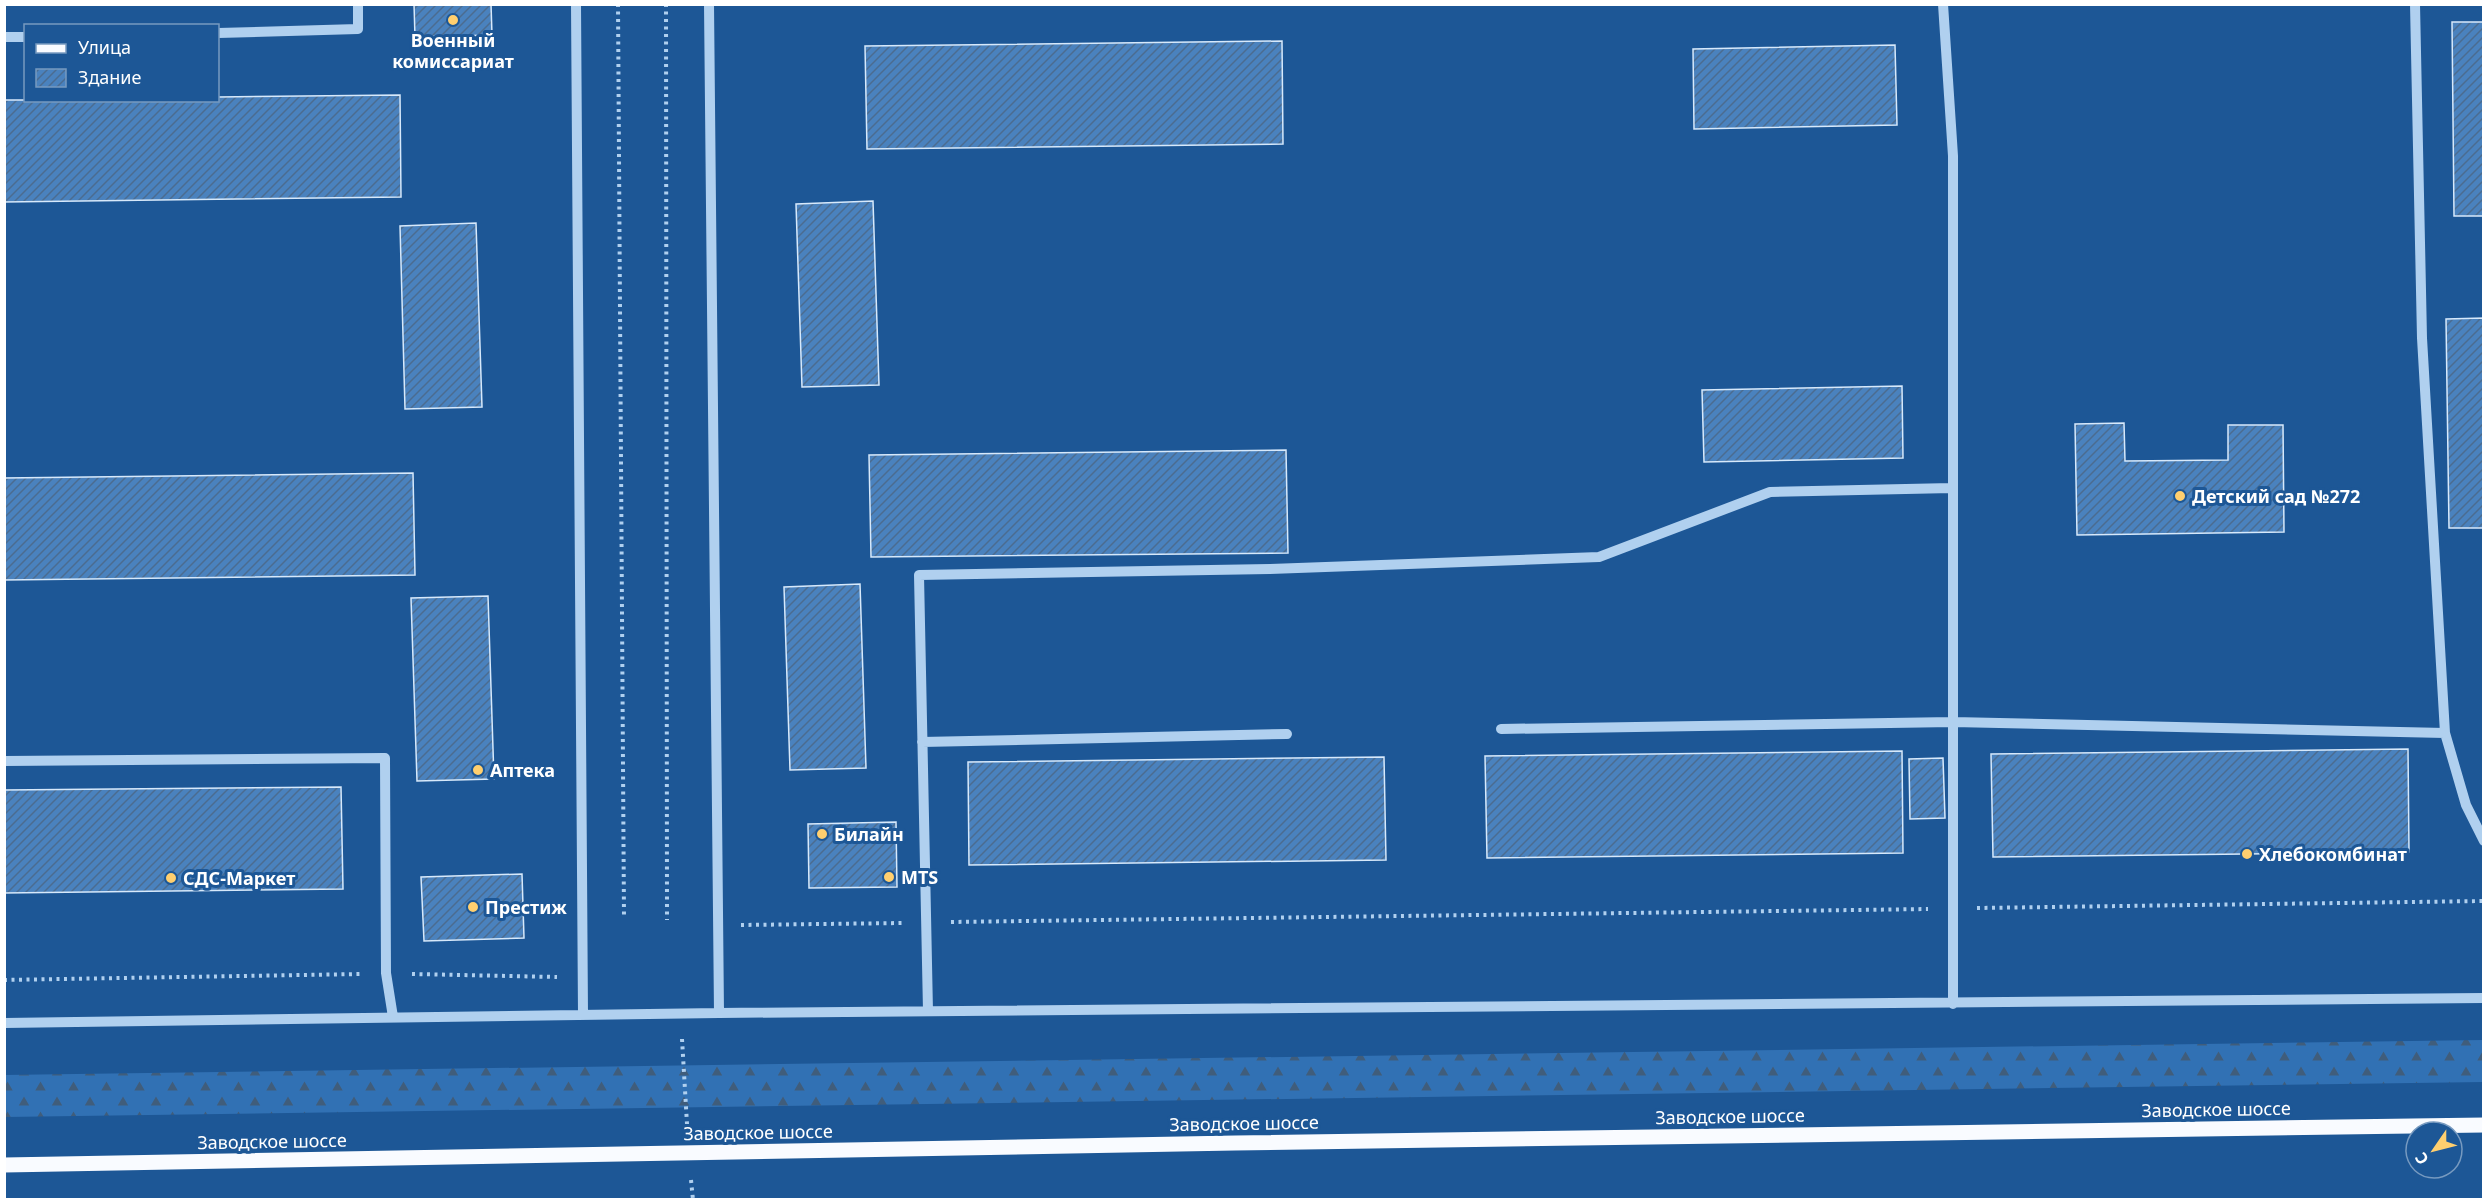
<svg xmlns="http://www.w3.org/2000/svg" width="2488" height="1204" font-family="'Noto Sans',sans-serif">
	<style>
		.forest { fill: url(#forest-firs) }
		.building { fill: url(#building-hatch); stroke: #d7e9fb; stroke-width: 1.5 }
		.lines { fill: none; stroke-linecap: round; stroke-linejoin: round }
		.path { stroke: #b0d0ef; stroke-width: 4; stroke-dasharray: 3 4.5; stroke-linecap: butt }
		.minor { stroke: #b0d0ef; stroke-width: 10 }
		.major { stroke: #f9fbff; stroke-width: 15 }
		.poi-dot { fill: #ffcf6f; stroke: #1d5796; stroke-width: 2 }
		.labels { text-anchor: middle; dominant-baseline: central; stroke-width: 6; stroke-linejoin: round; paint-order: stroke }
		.poi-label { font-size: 18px; font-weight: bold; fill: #fff; stroke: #1d5796; text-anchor: start }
		.street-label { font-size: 18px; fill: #fff; stroke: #1d5796 }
	</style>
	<defs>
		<pattern id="forest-firs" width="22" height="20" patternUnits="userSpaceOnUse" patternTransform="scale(1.5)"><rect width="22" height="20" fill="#3171b4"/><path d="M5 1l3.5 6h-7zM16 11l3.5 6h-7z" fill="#405d7b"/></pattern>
		<pattern id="building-hatch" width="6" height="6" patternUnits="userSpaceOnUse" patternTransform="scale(1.5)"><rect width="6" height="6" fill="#4a82be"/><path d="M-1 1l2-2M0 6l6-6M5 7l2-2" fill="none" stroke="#4b6c90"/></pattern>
	</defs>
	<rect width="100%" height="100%" fill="#1d5796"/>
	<path class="forest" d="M2484 1040 2483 1082 4 1117 5 1075Z"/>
	<path class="building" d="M414 4H491L492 35 415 37Z
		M2452 22H2484V216H2454Z
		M1282 41 1283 144 867 149 865 46Z
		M1895 45 1897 125 1694 129 1693 49Z
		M400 95 401 197 4 202V100H218V97Z
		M873 201 879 385 802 387 796 204Z
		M476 223 482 407 405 409 400 226Z
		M2484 318V528H2449L2446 319Z
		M1902 386 1903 458 1704 462 1702 390Z
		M2124 423 2125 461 2228 460V425H2283L2284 532 2077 535 2075 424Z
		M1286 450 1288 553 871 557 869 455Z
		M413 473 415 575 4 580V478Z
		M860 584 866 768 790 770 784 587Z
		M488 596 494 779 417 781 411 598Z
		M2408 749 2409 852 1993 857 1991 754Z
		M1902 751 1903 853 1487 858 1485 756Z
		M1384 757 1386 860 969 865 968 762Z
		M1943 758 1945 818 1910 819 1909 759Z
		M341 787 343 889 4 893V790Z
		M896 822 897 887 809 888 808 824Z
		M522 874 524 938 424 941 421 877Z"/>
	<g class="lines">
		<path class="path" d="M618 4 624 918
			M666 4 667 920
			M1977 908 2484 901
			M951 922 1928 909
			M741 925 902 923
			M412 974 557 977
			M4 980 362 974
			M682 1039 687 1124
			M691 1180 693 1200"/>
		<path class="minor" d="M576 4 583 1015
			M709 4 719 1013
			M1943 4 1953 156V1004
			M2415 4 2422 338 2445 733 2466 805 2484 841
			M218 33 358 29V4
			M4 37H26
			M1501 729 1953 722 2445 733
			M922 742 1287 734
			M4 761 385 758 386 973 393 1017
			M928 1011 919 575 1270 569 1599 557 1770 492 1952 488
			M4 1023 719 1013 2484 998"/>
		<path class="major" d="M4 1165 1235 1143 2484 1125"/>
	</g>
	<g class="poi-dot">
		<circle cx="453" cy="20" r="6"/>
		<circle cx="2180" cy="496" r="6"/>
		<circle cx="478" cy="770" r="6"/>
		<circle cx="822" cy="834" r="6"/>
		<circle cx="2247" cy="854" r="6"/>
		<circle cx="889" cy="877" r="6"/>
		<circle cx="171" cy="878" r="6"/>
		<circle cx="473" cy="907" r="6"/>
	</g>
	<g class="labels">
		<g class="poi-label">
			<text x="453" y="40" text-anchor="middle">Военный<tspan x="453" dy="21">комиссариат</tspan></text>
			<text x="2192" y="496">Детский сад №272</text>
			<text x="490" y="770">Аптека</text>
			<text x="834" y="834">Билайн</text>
			<text x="2259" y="854">Хлебокомбинат</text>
			<text x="901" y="877">MTS</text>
			<text x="183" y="878">СДС-Маркет</text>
			<text x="485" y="907">Престиж</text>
		</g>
		<g class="street-label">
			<text transform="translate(2216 1109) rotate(-1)">Заводское шоссе</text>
			<text transform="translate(1730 1116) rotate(-1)">Заводское шоссе</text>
			<text transform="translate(1244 1123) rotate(-1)">Заводское шоссе</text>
			<text transform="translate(758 1132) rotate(-1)">Заводское шоссе</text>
			<text transform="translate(272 1141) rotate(-1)">Заводское шоссе</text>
		</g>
	</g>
	<rect width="2488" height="1204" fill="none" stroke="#ffffff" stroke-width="12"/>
	<rect x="24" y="24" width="195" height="78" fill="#1d5796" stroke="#779ac0" stroke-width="1.5"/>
	<rect x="36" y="44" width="30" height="9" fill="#f9fbff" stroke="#779ac0" stroke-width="1.5"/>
	<text x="78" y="54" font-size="18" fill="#ffffff">Улица</text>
	<rect x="36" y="69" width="30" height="18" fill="url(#building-hatch)" stroke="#779ac0" stroke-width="1.5"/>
	<text x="78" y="84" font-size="18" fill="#ffffff">Здание</text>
	<g transform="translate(2434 1150) rotate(235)"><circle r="28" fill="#1d5796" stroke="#779ac0" stroke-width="1.5"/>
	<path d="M0-4.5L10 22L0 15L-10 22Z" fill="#ffcf6f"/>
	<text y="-9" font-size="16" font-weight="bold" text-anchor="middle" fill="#ffffff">С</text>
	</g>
</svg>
